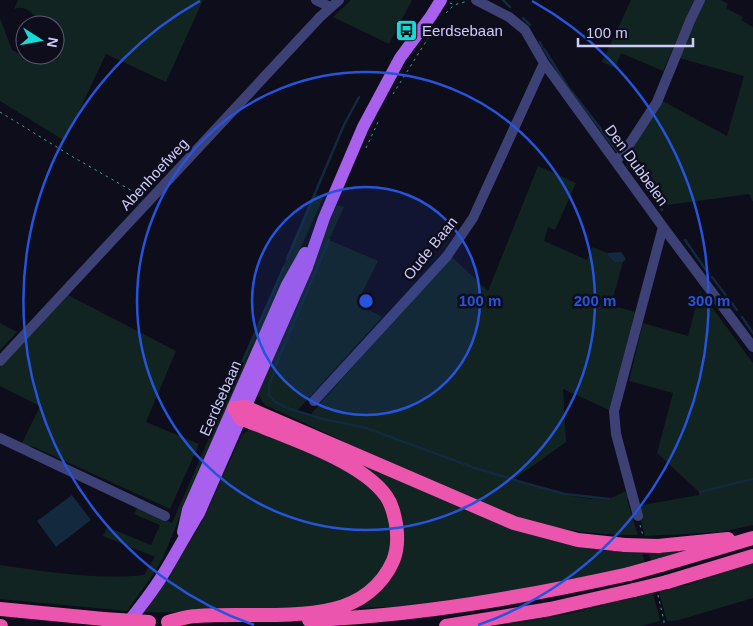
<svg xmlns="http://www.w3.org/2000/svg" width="753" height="626" font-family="Helvetica,sans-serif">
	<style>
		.green { fill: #112421 }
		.water { fill: #12293e }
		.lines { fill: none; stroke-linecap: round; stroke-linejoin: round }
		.stream { stroke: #12293e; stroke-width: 2.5 }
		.path { stroke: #3aa08e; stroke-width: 1; stroke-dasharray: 2.5 4; stroke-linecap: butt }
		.minor { stroke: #3d4175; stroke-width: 10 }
		.major { stroke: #a860ed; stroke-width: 12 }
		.highway { stroke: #ec55ae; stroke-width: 14 }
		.highway-bridge { stroke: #ec55ae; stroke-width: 14 }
		.ring { fill: none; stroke: #2654da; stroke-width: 2.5 }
		.labels { text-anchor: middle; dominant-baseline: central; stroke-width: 5; stroke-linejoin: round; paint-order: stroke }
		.poi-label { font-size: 15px; fill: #cdccf9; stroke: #0e0d1b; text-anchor: start }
		.street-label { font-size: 15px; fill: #cdccf9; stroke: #0e0d1b }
		.centre { fill: #2654da; stroke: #0e0d1b; stroke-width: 2.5 }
		.ring-label { font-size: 15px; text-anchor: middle; font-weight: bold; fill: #2654da; stroke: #0e0d1b; stroke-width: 5; stroke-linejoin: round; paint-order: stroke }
	</style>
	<rect width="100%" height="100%" fill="#0e0d1b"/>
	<path class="green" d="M18 0H203L166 82 106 54 65 141 0 101V18L12 50 26 57 27 55H55V25H40L42 20C32 16 27 4 14 9Z
		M351 0H412L389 44 333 17Z
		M631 0H694L663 71 621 53 615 68 602 62Z
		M705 0H721L728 4 726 8 743 17 741 20 753 27V202L749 194 659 206 623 159 661 100 727 136 744 76 679 58Z
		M538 166 576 183 555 230 548 227 544 241 587 260 592 247 608 253V256L614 262H623L611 305 635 312 609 410 563 389 566 442 513 480C541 488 577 501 607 499 613 498 619 494 625 491L629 496 627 500 638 535C592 536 547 528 504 513 481 505 459 494 438 484 379 459 323 431 265 405L258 395 291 309 337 205 344 207 329 240 378 261 357 303 382 317 297 411 310 415 451 256 488 291Z
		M315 194 323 198 183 509 162 560 152 576 127 611 0 599V565C47 572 97 580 144 575L155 557 103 536 107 527 151 545 160 525 134 514 138 506 172 523Z
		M700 291 753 363V525L721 532 645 536 637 506 699 495V492L657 453 673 393 629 381 643 323 688 336Z
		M68 295 176 351 146 422 199 444 170 509 34 447 21 445 40 406 0 386V367Z
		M0 323 17 332 0 350Z
		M250 429H255C275 437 295 446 314 455 330 462 347 468 361 479 382 495 395 523 390 549 385 575 364 592 340 601 314 611 285 610 258 610 218 612 179 613 140 612L166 578 201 524 242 435Z
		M332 451 513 529 548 539 592 549 622 552 642 551 645 564 594 575 431 606 348 608C356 604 366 601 373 596 407 572 397 539 395 502Z
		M716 546 651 562 648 551Z
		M753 563V598L679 620 667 621 659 592 688 585Z
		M653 593 660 621 642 626H503L573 613Z"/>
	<path class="water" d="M621 252 626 259 623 262H614L608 256V253Z
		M72 495 91 520 56 547 37 521Z"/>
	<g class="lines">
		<path class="stream" d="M503 0 510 7
			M523 18 530 25
			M540 42 542 47
			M544 49 568 87 600 128
			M601 130 617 151
			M629 165 662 210
			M329 240 277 362 269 386V395L275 402 290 409 323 419 366 428 475 468 528 484 565 494 609 499
			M685 240 706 270
			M287 259 344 125 359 97
			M712 277 737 310
			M742 317 753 333
			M238 372 284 267
			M700 492 753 479"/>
		<path class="path" d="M450 3 454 5 468 1
			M446 13 454 5
			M393 94 432 32
			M0 112 73 157 141 196
			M366 148 379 120
			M640 525 643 536
			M658 595 664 621V626"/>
		<path class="minor" d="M316 0 330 7
			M476 0 509 17 525 30 544 63 663 227 614 411 616 434 638 516
			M615 161 623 154 657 102 690 21 700 0
			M663 227 753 347
			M0 361 320 17 339 0
			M314 401 447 256 473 218 544 63
			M0 438 165 516"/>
		<path class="major" d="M183 532 188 510 287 285 305 253
			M125 626C138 610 151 594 162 576 175 555 186 534 199 513L307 267 324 218 363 127 400 58 431 16 441 0"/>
		<path class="highway" d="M658 546 728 539
			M661 565 753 538
			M667 582 753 556
			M0 609 104 619
			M309 620C417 616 524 597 629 574
			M168 622C177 620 187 616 197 616 242 613 290 619 333 609 360 603 382 586 393 561 398 549 398 537 396 524 394 514 392 504 386 496 361 460 281 435 240 418L234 408 245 407 514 523 578 540 625 545
			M0 626H1
			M446 626 550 609 634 590"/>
		<path class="highway-bridge" d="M625 545 658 546
			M629 574 661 565
			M634 590 667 582
			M104 619 149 622"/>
	</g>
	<circle cx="366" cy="301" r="114" fill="#2654da" fill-opacity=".12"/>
	<g class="ring">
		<circle cx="366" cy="301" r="114"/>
		<circle cx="366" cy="301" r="229"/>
		<path d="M254 625A343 343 0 0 1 200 1M532 1A343 343 0 0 1 478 625"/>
	</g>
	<defs>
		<symbol id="bus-square" viewBox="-11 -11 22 22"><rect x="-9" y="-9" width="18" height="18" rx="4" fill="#19d9d6" stroke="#0e0d1b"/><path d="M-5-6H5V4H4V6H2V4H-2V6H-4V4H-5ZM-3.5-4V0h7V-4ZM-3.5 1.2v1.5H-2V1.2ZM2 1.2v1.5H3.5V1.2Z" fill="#111"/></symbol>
	</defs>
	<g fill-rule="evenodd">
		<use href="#bus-square" x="394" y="18" width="25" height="25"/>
	</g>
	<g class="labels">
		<g class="poi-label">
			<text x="422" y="30">Eerdsebaan</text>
		</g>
		<g class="street-label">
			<text transform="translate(637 165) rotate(54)">Den Dubbelen</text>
			<text transform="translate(154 174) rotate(-47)">Abenhoefweg</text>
			<text transform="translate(430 248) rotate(-51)">Oude Baan</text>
			<text transform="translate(220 398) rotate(-66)">Eerdsebaan</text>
		</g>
	</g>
	<circle cx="366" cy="301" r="8" class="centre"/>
	<g class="ring-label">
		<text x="480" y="306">100 m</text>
		<text x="595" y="306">200 m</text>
		<text x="709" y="306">300 m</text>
	</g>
	<g transform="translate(40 40) rotate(101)"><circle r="24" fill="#0e0d1b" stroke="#5a5974"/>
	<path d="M0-4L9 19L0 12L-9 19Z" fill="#19d9d6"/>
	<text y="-8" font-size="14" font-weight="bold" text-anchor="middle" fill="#cdccf9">N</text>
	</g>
	<path d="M578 38v8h115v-8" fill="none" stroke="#cdccf9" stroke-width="2.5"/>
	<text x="586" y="38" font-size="15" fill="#cdccf9" stroke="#0e0d1b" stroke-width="4" paint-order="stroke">100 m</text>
</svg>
